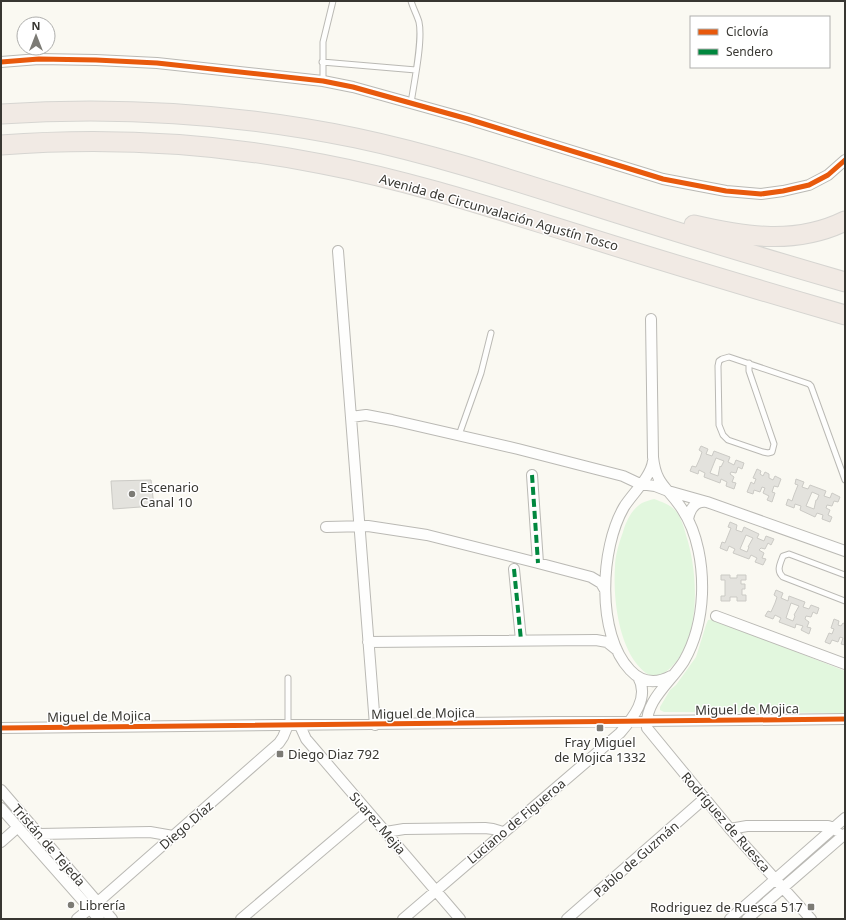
<svg xmlns="http://www.w3.org/2000/svg" width="846" height="920" font-family="'Noto Sans',sans-serif">
	<style>
		.green { fill: #e2f7de }
		.building { fill: #e3e2dd; stroke: #cbcac5; fill-rule: evenodd }
		.lines { fill: none; stroke-linecap: round; stroke-linejoin: round }
		.service-casing { stroke: #bab9b4; stroke-width: 7 }
		.minor-casing { stroke: #bab9b4; stroke-width: 12 }
		.motorway-casing { stroke: #d6d5d1; stroke-width: 21 }
		.service { stroke: #fefefd; stroke-width: 5 }
		.minor { stroke: #fefefd; stroke-width: 10 }
		.motorway { stroke: #f1eae4; stroke-width: 19 }
		.quiet { stroke: #00873e; stroke-width: 4; stroke-dasharray: 8 4; stroke-linecap: butt }
		.cycleway-casing { stroke: #fff; stroke-width: 8 }
		.cycleway { stroke: #e8590c; stroke-width: 5 }
		.poi-dot { fill: #7c7b75; stroke: #fff; stroke-width: 1.5 }
		.labels { text-anchor: middle; dominant-baseline: central; stroke-width: 3; stroke-linejoin: round; paint-order: stroke }
		.street-label { font-size: 13px; fill: #383732; stroke: #fff }
		.poi-label { font-size: 13px; fill: #383732; stroke: #fff; text-anchor: start }
	</style>
	<rect width="100%" height="100%" fill="#faf9f2"/>
	<path class="green" d="M654 499C662 502 669 504 675 510 681 517 684 527 686 535 698 571 701 632 675 663 669 670 662 676 653 676 646 675 640 668 636 663 618 639 613 597 615 567 615 556 619 543 623 532 626 521 632 509 642 503 646 501 650 500 654 499Z
		M713 619 845 671V713L664 712 660 710V707L670 690 676 685 696 657 706 625 708 620Z"/>
	<path class="building" d="M701 446 708 449 706 454 712 456 714 451 730 457 728 462 734 465 736 460 744 463 742 469 738 467 736 473 731 472 730 474 734 477 732 482 736 483 734 489 726 486 727 482 721 479 720 483 704 477 705 473 699 470 698 474 690 471 692 466 696 467 700 458 702 452 699 450ZM716 458 724 461 721 467 720 466 718 476 710 473Z
		M757 469 761 471 760 474 763 476 765 472 769 474V478L773 480 775 476 781 479 778 487 774 486 772 492 775 493 772 502 767 500 769 496 763 493 765 488 762 487 760 492 754 490 753 494 747 492 751 482 754 484 756 479 753 478Z
		M796 479 804 482 802 487 808 489 810 485 826 491 824 496 830 498 832 493 840 497 838 502 834 501 832 506 827 505 826 508 830 510 828 515 832 517 830 522 822 519 823 515 817 513 815 517 800 510 801 506 795 504 794 508 786 505 788 499 792 501 794 495 798 485 795 484ZM812 492 819 495 817 500H816L814 509 806 506Z
		M151 480 154 506 113 509 111 481Z
		M730 522 737 525 736 530 742 532 744 527 759 534 757 538 764 541 766 536 774 539 771 545 768 543 765 549 761 548 759 550 764 553 762 558 766 559 763 565 755 562 757 558 751 555 749 559 733 553 735 549 729 546 727 551 720 548 722 542 725 543 731 528 728 527ZM746 535 753 538 748 547H749L747 552 740 549Z
		M721 575H730V578H737V575H746V580H741V584H745V589H742V595H746V601H737V597H730V601H721V596H725V580H721Z
		M776 590 783 593 781 598 788 601 789 596 805 602 803 607 809 609 811 605 819 608 817 614 813 612 811 617 806 616 805 619 809 622 807 627 811 628 809 634 801 630 803 626 796 624 795 628 779 622 781 618 775 615 773 619 765 616 768 611 771 612 775 603 777 597 774 595ZM791 603 799 606 794 615 795 616 793 621 786 618Z
		M834 619 839 621 838 625 841 626 843 623 845 624V645L841 644 843 638 840 637 838 642 832 640 830 644 825 642 829 633 832 634 834 629 831 628Z"/>
	<g class="lines">
		<defs>
			<path id="service" d="M322 62 416 70
				M323 81V42L333 1
				M411 103C414 83 423 40 419 22 417 15 413 8 411 1
				M749 363V371L774 444 772 452 768 453 763 452 728 440 723 435 719 425 718 366 719 361 722 359 729 357 809 384 811 386 845 480
				M459 435 481 373 491 333
				M845 575 789 554 783 556C780 564 776 571 783 577L845 601
				M288 725V678"/>
			<path id="minor" d="M1 62 39 59 96 60 157 63 323 81 353 87 468 119 663 179 726 191 761 194 783 191 809 185 828 175 845 160
				M338 251 375 725
				M651 319 653 457C656 486 668 487 682 509 698 533 703 566 702 594 701 617 696 640 684 661 671 682 644 701 647 728L730 829 811 919
				M351 417 366 415 392 420 518 449 623 476 640 484 655 486 668 491 707 502 845 551
				M653 461C651 477 632 494 624 507 600 548 596 634 630 670 642 683 656 684 671 676
				M532 475 538 563
				M688 519C690 509 695 500 707 502
				M326 527 368 526 427 535 538 563 591 577 601 583 605 590
				M514 569 521 640
				M716 616 845 664
				M368 642 596 640 607 642 617 650
				M301 725V728L306 739 460 919
				M1 728 845 719
				M1 790 112 919
				M1 808 99 919
				M730 829 747 826H828L834 828 837 831
				M386 832 404 829 485 828 493 829 503 832
				M39 834 150 832 173 836
				M1 842 18 827
				M77 919 98 902 279 743 283 737 288 725
				M241 919 367 812
				M403 919 620 733C633 718 650 697 638 677
				M567 919 705 798
				M730 919 845 818
				M747 919 845 834"/>
			<path id="motorway" d="M1 114C120 106 239 114 356 138 441 156 524 184 607 210 686 235 766 259 845 282
				M1 145C108 137 217 143 322 164 412 181 499 210 586 237 672 264 759 290 845 315
				M694 225C746 237 796 245 845 221"/>
		</defs>
		<use href="#service" class="service-casing"/>
		<use href="#minor" class="minor-casing"/>
		<use href="#motorway" class="motorway-casing"/>
		<use href="#service" class="service"/>
		<use href="#minor" class="minor"/>
		<use href="#motorway" class="motorway"/>
		<path class="quiet" d="M532 475 538 563
			M514 569 521 640"/>
		<defs>
			<path id="cycleway" d="M1 62 39 59 96 60 157 63 323 81 353 87 468 119 663 179 726 191 761 194 783 191 809 185 828 175 845 160
				M1 728 845 719"/>
		</defs>
		<use href="#cycleway" class="cycleway-casing"/>
		<use href="#cycleway" class="cycleway"/>
	</g>
	<g class="poi-dot">
		<circle cx="132" cy="494" r="4"/>
		<rect x="596" y="724" width="8" height="8" rx="2"/>
		<rect x="276" y="750" width="8" height="8" rx="2"/>
		<circle cx="71" cy="905" r="4"/>
		<rect x="807" y="903" width="8" height="8" rx="2"/>
	</g>
	<g class="labels">
		<g class="street-label">
			<text transform="translate(499 212) rotate(16)">Avenida de Circunvalación Agustín Tosco</text>
			<text transform="translate(747 709) rotate(-1)">Miguel de Mojica</text>
			<text transform="translate(423 713) rotate(-1)">Miguel de Mojica</text>
			<text transform="translate(99 716) rotate(-1)">Miguel de Mojica</text>
			<text transform="translate(516 821) rotate(-40)">Luciano de Figueroa</text>
			<text transform="translate(726 822) rotate(49)">Rodríguez de Ruesca</text>
			<text transform="translate(378 823) rotate(49)">Suarez Mejia</text>
			<text transform="translate(186 825) rotate(-41)">Diego Díaz</text>
			<text transform="translate(49 845) rotate(49)">Tristán de Tejeda</text>
			<text transform="translate(636 859) rotate(-41)">Pablo de Guzmán</text>
		</g>
		<g class="poi-label">
			<text x="140" y="487">Escenario<tspan x="140" dy="15">Canal 10</tspan></text>
			<text x="600" y="742" text-anchor="middle">Fray Miguel<tspan x="600" dy="15">de Mojica 1332</tspan></text>
			<text x="288" y="754">Diego Diaz 792</text>
			<text x="79" y="905">Librería</text>
			<text x="803" y="907" text-anchor="end">Rodriguez de Ruesca 517</text>
		</g>
	</g>
	<rect width="846" height="920" fill="none" stroke="#383732" stroke-width="4"/>
	<rect x="690" y="16" width="140" height="52" fill="#ffffff" stroke="#afafad"/>
	<rect x="698" y="29" width="20" height="6" fill="#e8590c" stroke="#afafad"/>
	<text x="726" y="36" font-size="12" fill="#383732">Ciclovía</text>
	<rect x="698" y="49" width="20" height="6" fill="#00873e" stroke="#afafad"/>
	<text x="726" y="56" font-size="12" fill="#383732">Sendero</text>
	<g transform="translate(36 36)"><circle r="19" fill="#ffffff" stroke="#afafad"/>
	<path d="M0-3L7 15L0 10L-7 15Z" fill="#7c7b75"/>
	<text y="-6" font-size="11" font-weight="bold" text-anchor="middle" fill="#383732">N</text>
	</g>
</svg>
